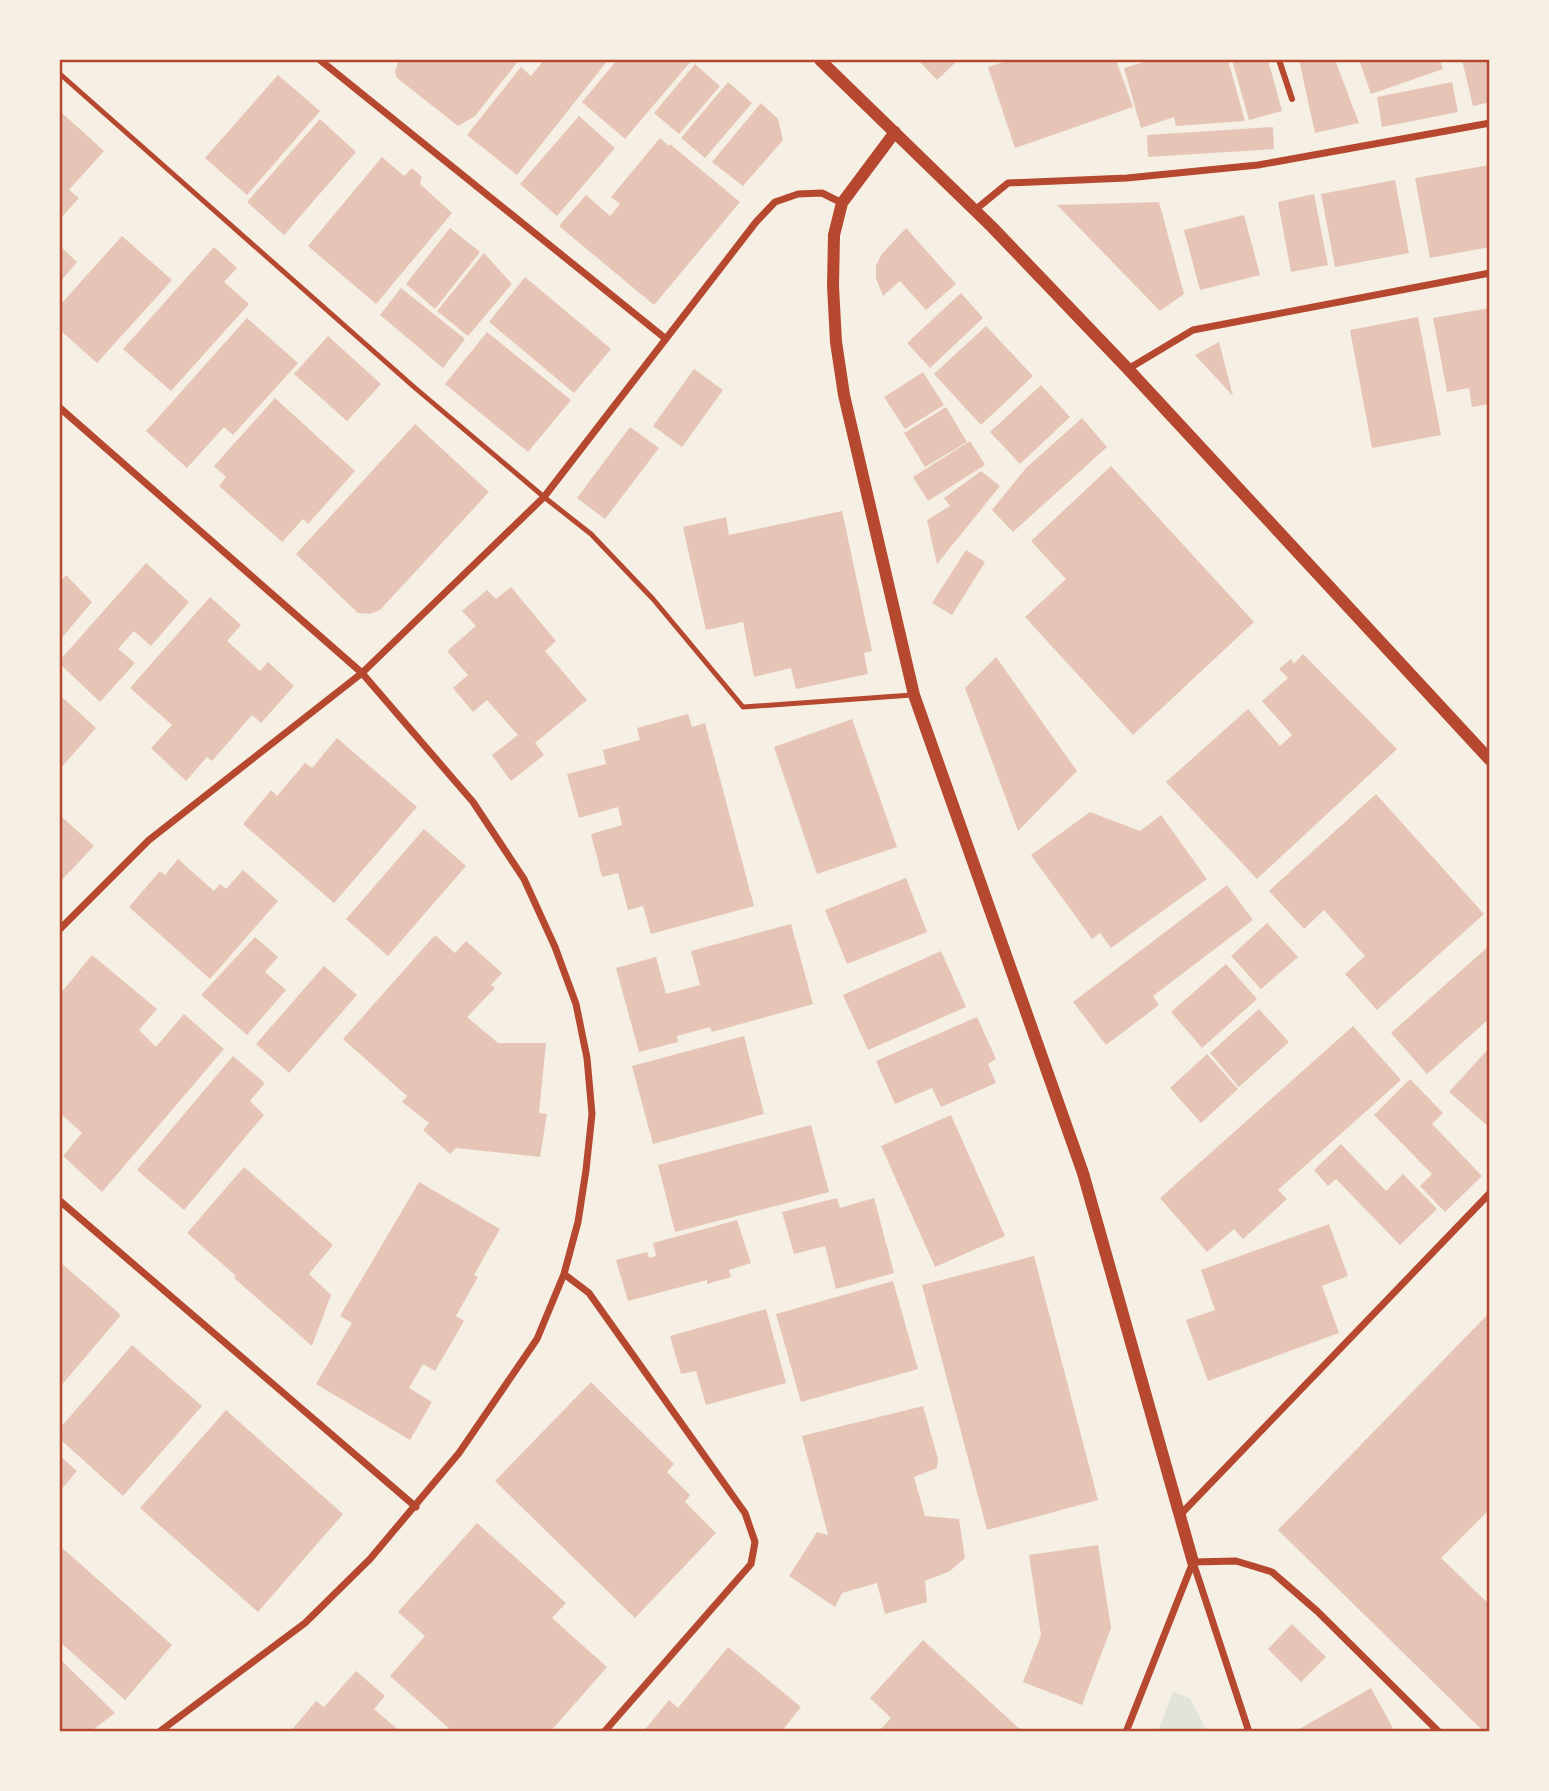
<svg xmlns="http://www.w3.org/2000/svg" width="1549" height="1791" font-family="Commissioner,sans-serif">
	<style>
		.green { fill: #e2e4dc }
		.building { fill: #e6c5b7 }
		.lines { fill: none; stroke-linecap: round; stroke-linejoin: round }
		.service { stroke: #b5482f; stroke-width: 5 }
		.pedestrian { stroke: #b5482f; stroke-width: 6 }
		.minor { stroke: #b5482f; stroke-width: 7 }
		.tertiary { stroke: #b5482f; stroke-width: 12 }
		.neatline { fill: none; stroke: #b5482f; stroke-width: 2.5 }
	</style>
	<rect width="100%" height="100%" fill="#f6efe4"/>
	<path class="green" d="M1173 1692 1190 1698 1207 1731H1158Z"/>
	<path class="building" d="M399 60H519L475 116 458 126 397 78 395 72Z
		M544 60H608L517 175 467 135 521 67 531 76Z
		M617 60H692L625 139 582 102Z
		M918 60H958L937 80Z
		M1010 60H1116L1133 107 1015 148 988 67Z
		M1151 60H1228L1245 121 1176 126 1174 117 1141 128 1124 68Z
		M1232 60H1268L1282 111 1249 120Z
		M1299 60H1335L1359 123 1315 133Z
		M1359 60H1440L1443 69 1371 94Z
		M1462 60H1490V102L1473 106Z
		M695 64 720 86 679 134 654 113Z
		M278 75 320 111 247 195 205 158Z
		M728 82 752 103 705 158 681 138Z
		M1452 82 1458 112 1382 127 1377 97Z
		M761 103 778 119 783 140 743 186 712 162Z
		M60 111 104 151 69 190 79 198 60 219Z
		M579 116 615 148 557 216 520 184Z
		M320 119 356 152 284 235 247 202Z
		M1273 127 1274 149 1148 157 1147 135Z
		M660 138 669 146 670 144 740 202 654 305 559 226 586 195 610 216 620 204 611 197Z
		M382 157 404 176 412 168 422 177 420 184 452 213 376 304 308 246Z
		M1490 165V247L1430 258 1415 178Z
		M1395 180 1409 253 1335 267 1321 194Z
		M1314 194 1328 265 1291 272 1278 202Z
		M1159 202 1184 294 1160 311 1057 205Z
		M1244 215 1260 275 1200 290 1184 230Z
		M450 228 480 252 435 309 406 284Z
		M906 228 956 284 926 310 900 281 883 296 876 278V266L881 255Z
		M122 236 172 280 97 363 60 330V305Z
		M60 246 77 262 60 282Z
		M214 247 237 268 224 282 249 304 171 391 123 349Z
		M484 253 512 284 468 336 437 311Z
		M525 277 611 349 574 393 489 322Z
		M401 288 465 339 443 368 380 315Z
		M961 293 983 318 930 368 907 343Z
		M1490 308V404L1472 407 1469 388 1447 392 1433 318Z
		M1418 317 1441 435 1372 448 1350 330Z
		M247 318 298 363 233 435 224 427 187 468 146 431Z
		M986 326 1033 376 981 425 934 374Z
		M487 332 571 400 528 452 445 384Z
		M328 336 381 384 347 421 294 374Z
		M1219 342 1233 396 1195 355Z
		M694 369 723 390 682 447 653 426Z
		M923 372 944 405 905 429 884 397Z
		M1041 385 1070 417 1020 464 990 432Z
		M275 398 355 471 308 524 303 519 282 542 219 486 226 477 214 466Z
		M946 407 967 442 925 467 904 433Z
		M1082 418 1107 447 1013 532 992 510 1026 468Z
		M415 424 489 492 380 610 370 614 358 613 296 554Z
		M630 427 659 448 605 519 577 498Z
		M970 441 985 465 928 501 913 477Z
		M1111 466 1254 622 1133 735 1025 617 1066 579 1031 541Z
		M981 471 1000 486 937 564 927 520 950 506 944 498Z
		M842 511 872 651 864 653 868 674 796 689 791 668 754 677 743 622 706 630 683 527 726 517 729 535Z
		M966 550 985 562 952 615 932 603Z
		M146 563 189 602 151 646 134 631 118 649 135 663 100 702 60 664V660Z
		M66 575 92 602 60 640V582Z
		M511 587 556 641 545 651 587 700 535 743 544 755 511 781 492 755 518 735 487 700 473 712 453 688 468 675 447 651 476 626 462 611 487 590 496 599Z
		M210 597 241 625 227 641 260 671 268 662 294 686 261 723 252 715 212 761 207 757 186 781 151 748 172 725 130 688Z
		M1303 654 1397 749 1257 879 1166 782 1248 709 1280 746 1292 735 1262 701 1288 678 1279 669 1291 659 1294 664Z
		M996 657 1077 771 1018 831 965 688Z
		M60 695 96 728 60 769Z
		M688 714 692 727 705 723 754 906 651 934 643 906 628 910 618 873 602 877 591 834 622 825 618 807 579 818 567 774 606 764 603 750 640 740 637 728Z
		M852 719 897 847 817 874 774 747Z
		M337 738 417 807 334 903 243 824 271 790 277 796 305 763 312 768Z
		M1376 794 1484 914 1377 1010 1345 974 1365 956 1324 910 1304 929 1269 891Z
		M1090 812 1140 831 1161 815 1207 879 1111 948 1100 933 1092 939 1031 855Z
		M60 815 94 846 60 882Z
		M424 829 466 866 388 956 346 919Z
		M178 859 214 891 220 884 226 889 243 870 278 901 210 979 129 907 160 871 165 875Z
		M906 878 927 932 847 964 825 910Z
		M1227 885 1253 920 1153 996 1159 1005 1106 1045 1073 1002Z
		M1267 923 1298 957 1261 989 1231 956Z
		M791 924 813 1004 712 1032 710 1027 677 1036 678 1042 639 1052 616 968 656 957 666 994 700 985 691 951Z
		M435 935 455 953 466 941 502 973 491 985 495 988 467 1017 498 1043H546L539 1113 547 1114 540 1157 456 1148 450 1154 423 1130 429 1123 402 1102 407 1096 343 1039Z
		M255 937 278 957 265 972 286 990 247 1035 201 995Z
		M1490 945V1018L1427 1074 1391 1033Z
		M941 951 966 1007 868 1050 843 995Z
		M92 955 157 1009 139 1030 156 1047 184 1014 224 1049 102 1192 63 1156 82 1133 60 1113V994Z
		M1226 964 1257 999 1202 1048 1171 1012Z
		M324 966 357 995 289 1073 256 1044Z
		M1259 1009 1289 1042 1239 1087 1210 1053Z
		M977 1017 996 1059 988 1064 996 1083 941 1107 932 1088 895 1104 876 1061Z
		M1353 1026 1401 1080 1278 1190 1287 1199 1243 1239 1234 1229 1207 1252 1160 1198Z
		M744 1036 764 1114 653 1144 632 1066Z
		M1490 1047V1128L1449 1092Z
		M1207 1054 1238 1089 1201 1123 1170 1088Z
		M233 1056 265 1083 250 1101 264 1115 184 1210 137 1170Z
		M1410 1079 1443 1113 1432 1124 1482 1176 1445 1212 1420 1186 1432 1174 1374 1115Z
		M951 1115 1005 1236 935 1267 881 1146Z
		M811 1125 829 1192 675 1232 658 1165Z
		M1341 1144 1386 1191 1403 1174 1437 1209 1400 1245 1336 1179 1328 1186 1314 1170Z
		M244 1167 333 1245 309 1274 331 1295 312 1346 234 1278 236 1276 187 1233Z
		M419 1182 500 1229 474 1275 478 1277 456 1316 464 1321 435 1371 423 1364 409 1388 432 1402 410 1440 316 1384 352 1323 340 1316Z
		M837 1198 840 1208 874 1198 894 1273 836 1289 825 1246 794 1254 782 1212Z
		M737 1220 751 1263 729 1270 731 1277 707 1284V1280L628 1301 616 1260 647 1252 649 1258 656 1256 653 1243Z
		M1329 1224 1348 1276 1322 1286 1339 1333 1208 1381 1186 1320 1215 1310 1201 1270Z
		M1034 1256 1098 1500 987 1530 922 1285Z
		M60 1262 121 1315 60 1387Z
		M893 1281 918 1369 801 1402 776 1314Z
		M766 1309 786 1383 706 1405 696 1371 681 1374 670 1336Z
		M1490 1312V1509L1441 1558 1490 1605V1732H1484L1278 1530Z
		M132 1345 202 1406 123 1496 60 1439V1428Z
		M591 1382 674 1464 667 1472 690 1495 685 1502 716 1533 635 1618 495 1481Z
		M923 1406 938 1459 937 1468 914 1477 925 1516 959 1519 965 1558 950 1571 925 1581 927 1602 885 1614 877 1583 842 1593 835 1607 789 1576 817 1532 828 1535 802 1436Z
		M226 1410 343 1514 258 1612 140 1508Z
		M60 1456 77 1471 60 1491Z
		M477 1523 566 1603 552 1618 607 1667 550 1732H453L390 1676 425 1636 398 1612Z
		M1098 1545 1111 1628 1082 1705 1023 1682 1041 1635 1029 1555Z
		M60 1546 172 1645 125 1700 60 1642Z
		M1292 1624 1326 1657 1301 1682 1268 1649Z
		M923 1640 1023 1732H878L891 1718 870 1698Z
		M728 1647 801 1707 781 1732H643L669 1700 678 1708Z
		M60 1659 115 1713 90 1732H60Z
		M356 1671 385 1696 374 1709 401 1732H290L316 1701 324 1707Z
		M1371 1688 1395 1732H1294Z"/>
	<g class="lines">
		<path class="service" d="M60 74 414 387 544 497 591 534 653 599 743 707 912 695"/>
		<path class="pedestrian" d="M1279 60 1292 99"/>
		<path class="minor" d="M320 60 666 339
			M975 210 1008 183 1127 178 1258 165 1490 123
			M1128 369 1193 330 1490 273
			M60 408 362 673 473 802 524 879 555 947 576 1004 587 1058 592 1114 586 1170 578 1222 564 1274 537 1339 459 1453 370 1559 305 1623 159 1732
			M60 929 149 840 362 673 544 497 756 222 775 202 798 194 822 193 842 203
			M60 1201 416 1507
			M564 1274 589 1293 745 1513 755 1542 751 1564 604 1732
			M1180 1515 1490 1193
			M1193 1562 1236 1561 1272 1572 1317 1611 1439 1732
			M1193 1562 1249 1732
			M1126 1732 1193 1562"/>
		<path class="tertiary" d="M820 60 992 227 1128 369 1490 760
			M895 132 842 203 834 235 833 286 836 342 844 395 914 695 1083 1173 1193 1562"/>
	</g>
	<rect width="1549" height="1791" fill="none" stroke="#f6efe4" stroke-width="122"/>
	<rect x="61" y="61" width="1427" height="1669" class="neatline"/>
</svg>
